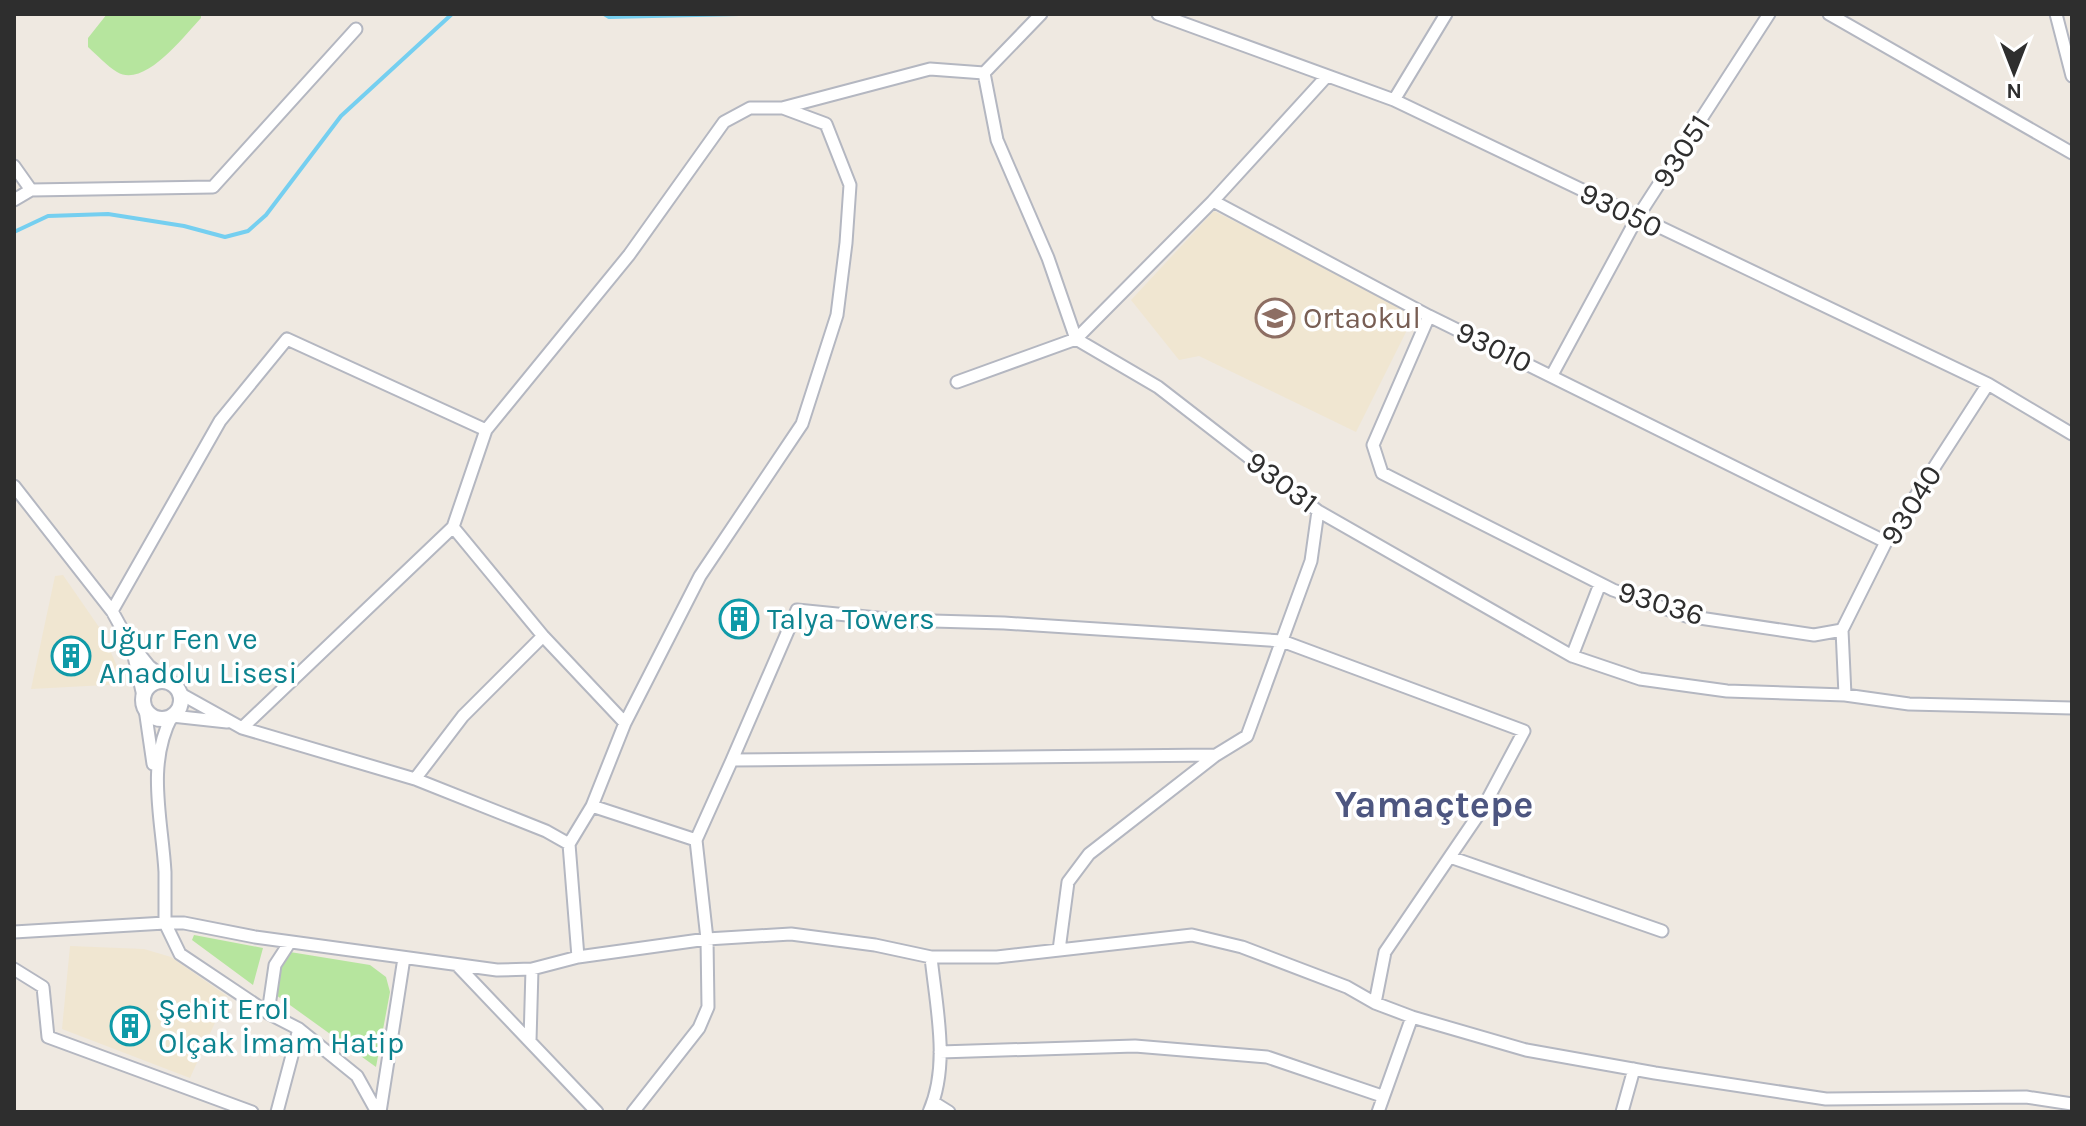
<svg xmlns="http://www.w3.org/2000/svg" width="2086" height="1126" font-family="Karla,sans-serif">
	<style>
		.education { fill: #f0e6d1 }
		.green { fill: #b6e59e }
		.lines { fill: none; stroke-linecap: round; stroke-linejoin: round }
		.stream { stroke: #75cff0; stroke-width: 4 }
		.minor-casing { stroke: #b4b7c1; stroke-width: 15 }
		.tertiary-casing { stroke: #b4b7c1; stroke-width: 18 }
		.minor { stroke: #fff; stroke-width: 11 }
		.tertiary { stroke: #fff; stroke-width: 14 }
		.labels { text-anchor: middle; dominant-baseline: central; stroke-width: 7; stroke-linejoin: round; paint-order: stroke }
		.street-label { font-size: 30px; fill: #2e2e2e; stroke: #fff }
		.education-label { font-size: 30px; fill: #785e54; stroke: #fff; text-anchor: start }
		.culture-label { font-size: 30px; fill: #0d838f; stroke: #fff; text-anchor: start }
		.district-label { font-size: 38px; font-weight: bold; fill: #4d5680; stroke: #fff }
	</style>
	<rect width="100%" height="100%" fill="#efe9e1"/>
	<path class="education" d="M1214 211 1402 306 1407 330 1356 432 1199 356 1179 360 1131 300Z
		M63 575 101 630 125 684 31 689 55 576Z
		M70 946 144 949 171 957 227 996 190 1078 62 1029Z"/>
	<path class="green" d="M107 14H201V18C184 36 144 89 117 72 107 66 97 55 88 47V38Z
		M194 935 263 948 253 985 192 940Z
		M290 952 370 965 386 977 390 992 376 1067 276 995C275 980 277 962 290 952Z"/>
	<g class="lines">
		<path class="stream" d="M604 14 609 17 739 14
			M14 232 48 216 108 214 184 226 225 237 248 231 266 215 341 116 452 14"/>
		<defs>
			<path id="minor" d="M1041 14 984 73 997 140 1048 258 1076 339 1158 387 1318 511 1572 656 1640 679 1727 691 1845 695
				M1158 14 1394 100 1988 384 2072 434
				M1829 14 2072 153
				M2056 14 2072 76
				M1327 76 1213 201 1429 316 1886 542
				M1394 100 1446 14
				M14 166 31 190
				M14 200 31 190 213 187 356 29
				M1429 316 1373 445 1382 473 1613 590 1686 616 1814 635 1842 630
				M1552 375 1637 218 1769 14
				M957 382 1076 339 1213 201
				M1988 384 1886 542 1842 630 1845 695 1909 704 2072 708
				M14 486 112 611 128 640 149 666 168 681
				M453 527 543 636 625 723
				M112 611 220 421 287 339 486 430
				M133 652 143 696
				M1572 656 1600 584
				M181 694 242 728 415 779 546 831 569 844
				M145 709 153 764
				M227 722 172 716C146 765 162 819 165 872 165 889 165 906 165 923H184L255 937 497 970 532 969 578 957 707 939 791 934 875 945 931 957H997L1192 935 1242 947 1347 987 1375 1003 1412 1017 1526 1050 1655 1073 1826 1099 2026 1097 2072 1104
				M242 728 453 527 486 430 629 255 724 122 750 108H782L930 69 984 73
				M732 760 797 610 897 620 1004 623 1282 641 1524 731 1483 808 1385 952 1375 1003
				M415 779 463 716 543 636
				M592 806 696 840 707 939 708 1007 699 1028 633 1112
				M696 840 732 760 1216 755
				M1450 857 1662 931
				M14 932 165 923 180 954 268 1013 299 1029 357 1076 377 1112
				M1059 950 1068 882 1089 854 1216 755 1247 736 1311 561 1318 511
				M578 957 569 844 592 806 625 723 700 576 802 424 837 315 846 243 850 185 826 124 783 108
				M457 965 597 1112
				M14 969 43 987 48 1037 252 1112
				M268 1013 275 965 290 942
				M530 1041 532 969
				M940 1052 1135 1046 1267 1057 1382 1096
				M933 1102 949 1112
				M277 1112 299 1029
				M380 1112 404 958
				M929 1112C950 1065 936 1007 931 957
				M1378 1112 1412 1017
				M1622 1112 1634 1069"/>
			<path id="tertiary" d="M143 700a19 19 0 1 1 38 0a19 19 0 1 1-38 0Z"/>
		</defs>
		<use href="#minor" class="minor-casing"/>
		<use href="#tertiary" class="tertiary-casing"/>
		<use href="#minor" class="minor"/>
		<use href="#tertiary" class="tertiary"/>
	</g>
	<defs>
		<symbol id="school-ring" viewBox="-11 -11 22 22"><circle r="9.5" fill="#fff" stroke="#8d6e63" stroke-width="1.5"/><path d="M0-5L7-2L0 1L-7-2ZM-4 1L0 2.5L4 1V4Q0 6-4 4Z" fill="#8d6e63"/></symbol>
		<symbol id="building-ring" viewBox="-11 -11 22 22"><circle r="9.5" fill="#fff" stroke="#0f9aa8" stroke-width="1.5"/><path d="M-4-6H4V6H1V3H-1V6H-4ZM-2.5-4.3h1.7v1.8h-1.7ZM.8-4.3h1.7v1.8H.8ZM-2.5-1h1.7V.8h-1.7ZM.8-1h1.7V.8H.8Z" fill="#0f9aa8"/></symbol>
	</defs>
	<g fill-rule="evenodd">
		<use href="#school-ring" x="1253" y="296" width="44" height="44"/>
		<use href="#building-ring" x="717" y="597" width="44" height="44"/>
		<use href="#building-ring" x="49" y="634" width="44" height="44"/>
		<use href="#building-ring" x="108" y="1004" width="44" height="44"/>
	</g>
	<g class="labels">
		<g class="street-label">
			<text transform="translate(1681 151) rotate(-57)">93051</text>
			<text transform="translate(1621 210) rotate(26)">93050</text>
			<text transform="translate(1494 347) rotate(26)">93010</text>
			<text transform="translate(1282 482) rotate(37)">93031</text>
			<text transform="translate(1911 505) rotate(-58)">93040</text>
			<text transform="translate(1661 603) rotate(17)">93036</text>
		</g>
		<g class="education-label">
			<text x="1303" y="318">Ortaokul</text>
		</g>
		<g class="culture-label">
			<text x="767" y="619">Talya Towers</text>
			<text x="99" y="639">Uğur Fen ve<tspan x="99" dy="34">Anadolu Lisesi</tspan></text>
			<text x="158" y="1009">Şehit Erol<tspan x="158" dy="34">Olçak İmam Hatip</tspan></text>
		</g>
		<g class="district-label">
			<text x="1434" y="804">Yamaçtepe</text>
		</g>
	</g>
	<rect width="2086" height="1126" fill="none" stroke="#2e2e2e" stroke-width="32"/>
	<g transform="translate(2014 72) rotate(180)" stroke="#ffffff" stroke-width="6" paint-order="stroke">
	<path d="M0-6L14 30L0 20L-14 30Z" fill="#2e2e2e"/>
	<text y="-12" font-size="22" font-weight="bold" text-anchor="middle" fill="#2e2e2e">N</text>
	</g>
</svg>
